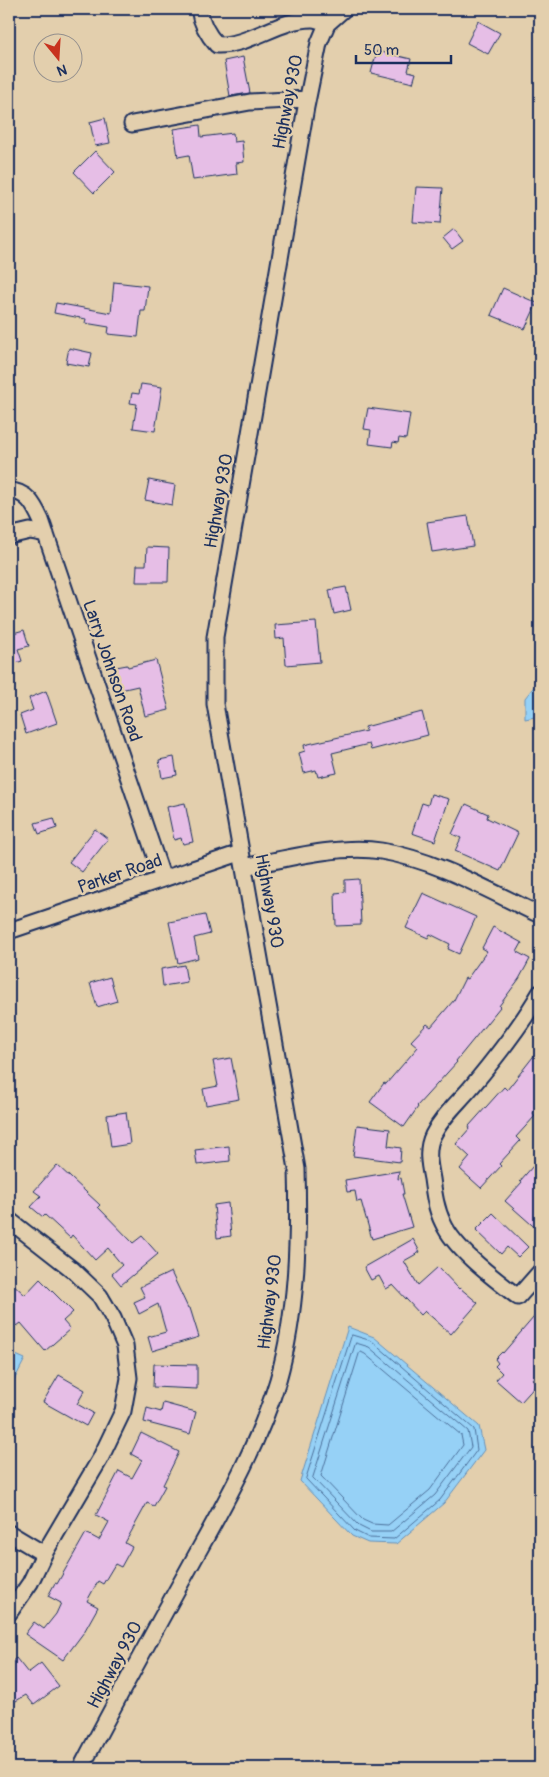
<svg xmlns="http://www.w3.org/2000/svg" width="549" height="1777" font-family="Pangolin,sans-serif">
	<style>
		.water { fill: #96d1f6; stroke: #6590b9 }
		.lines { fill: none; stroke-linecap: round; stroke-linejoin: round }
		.shore { stroke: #4c709b; stroke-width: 1 }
		.building { fill: #e6bee6; stroke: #1b2f5e }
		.minor-casing { stroke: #1b2f5e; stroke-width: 19 }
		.minor { stroke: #e3cfad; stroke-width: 15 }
		.labels { text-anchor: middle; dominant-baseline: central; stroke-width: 5; stroke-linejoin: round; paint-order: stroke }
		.street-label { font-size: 18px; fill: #1b2f5e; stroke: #e3cfad }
	</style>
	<rect width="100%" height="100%" fill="#e3cfad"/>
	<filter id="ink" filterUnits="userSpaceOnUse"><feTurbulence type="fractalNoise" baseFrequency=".02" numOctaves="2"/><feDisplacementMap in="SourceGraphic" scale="10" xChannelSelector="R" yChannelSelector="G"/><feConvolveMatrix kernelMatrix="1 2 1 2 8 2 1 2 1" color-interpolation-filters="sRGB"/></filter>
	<g filter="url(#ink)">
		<path class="water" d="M540 679V716L525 719V698Z
			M348 1327 374 1337 479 1426 484 1450 444 1503 396 1544 368 1543 352 1536 300 1481Z
			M9 1352 25 1359 9 1390Z"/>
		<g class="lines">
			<path class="shore" d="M352 1335 372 1341 474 1429 477 1450 440 1500 394 1539 369 1538 355 1531 306 1479Z
				M356 1343 369 1347 468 1431 471 1447 435 1495 391 1532H371L359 1526 313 1478Z
				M361 1352 365 1354 461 1435 463 1445 430 1490 388 1525 372 1524 363 1520 321 1476 359 1354Z"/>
		</g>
		<path class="building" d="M478 21 500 33 488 54 467 43Z
			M377 51 411 59 408 71 416 73 413 83 371 73Z
			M243 57 250 93 230 96 224 61Z
			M105 118 110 143 95 146 90 122Z
			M200 125 201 137 233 133 234 142 242 141 244 162 236 163 237 174 193 180 189 155 178 157 174 129Z
			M95 151 115 172 94 193 74 172Z
			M416 187 443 188 440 224 413 222Z
			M454 229 463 241 452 249 443 238Z
			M114 282 148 286 145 311H141L138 337 108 334 109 327 85 323 86 319 54 313 56 303 111 313Z
			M503 288 537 303 525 329 491 315Z
			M69 348 92 353 89 367 66 363Z
			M141 384 162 387 155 431 133 428 137 404 130 403 132 393 139 394Z
			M368 408 410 414 406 439 399 438 398 443 393 442 392 447 369 444 371 430 364 429Z
			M149 480 175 485 172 505 145 500Z
			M468 516 473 546 432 552 427 522Z
			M147 547 169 548 168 582H136L137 565H146Z
			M346 587 351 610 334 614 329 590Z
			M316 622 320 662 286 665 284 638 276 639 275 625Z
			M12 626 13 633 24 630 29 646 18 649 22 661 9 665V627Z
			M156 660 169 710 145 716 138 686 116 691 111 668 127 665 128 667Z
			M46 691 57 723 26 734 20 715 33 710 29 698Z
			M422 712 428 735 371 750 369 744 332 753 337 773 318 777 316 770 304 773 299 753 305 751 304 745 366 731 365 727Z
			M174 757 177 775 162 778 159 760Z
			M431 794 449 799 435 841 412 833 422 803 428 805Z
			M185 803 193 842 183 844 181 838 174 840 167 807Z
			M466 804 488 814 487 818 518 833 500 871 455 851 461 838 452 834Z
			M54 818 57 828 39 834 35 823Z
			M95 829 108 839 82 872 69 862Z
			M359 879 361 925 336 926 335 893 345 892V880Z
			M423 893 476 917 459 954 448 949 450 944 430 934 428 938 406 928Z
			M205 915 210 934 194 938 198 958 178 963 169 922Z
			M493 927 522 943 517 952 530 959 519 979 499 1006 500 1007 456 1061 457 1062 417 1106 418 1107 404 1127 370 1102 384 1083 386 1084 418 1047 411 1041 427 1024 431 1027 454 1000 465 978 467 979 487 951 482 948Z
			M184 965 187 982 163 986 161 969Z
			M110 977 117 1001 97 1007 90 983Z
			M540 1048V1104L533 1113 535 1116 516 1137 520 1141 499 1164 501 1166 481 1188 460 1169 470 1157 456 1144 470 1128 469 1126 504 1087 507 1090Z
			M231 1058 239 1099 206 1105 203 1089 218 1086 213 1061Z
			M126 1112 130 1144 111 1147 107 1115Z
			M357 1125 390 1129 388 1146 401 1148 400 1162 353 1156Z
			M229 1146 230 1161 197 1165 195 1150Z
			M540 1158V1232L505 1201 522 1182 520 1181Z
			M57 1165 100 1205 98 1207 133 1243 142 1236 158 1254 121 1285 112 1274 122 1265 108 1248 95 1260 72 1235 70 1238 45 1215 43 1217 31 1207 41 1196 34 1191Z
			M399 1171 398 1179 401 1178 404 1194H402L412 1227 372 1239 361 1201 357 1202 355 1191 347 1192 345 1180Z
			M228 1203 231 1236 217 1238 214 1205Z
			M493 1213 528 1247 518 1257 507 1247 501 1254 476 1230Z
			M413 1239 420 1252 404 1261 418 1285 438 1267 459 1289 460 1288 478 1303 451 1334 425 1311 421 1315 393 1285 386 1289 379 1276 371 1280 364 1267Z
			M171 1272 188 1308H190L199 1337 152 1351 148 1337 166 1332 158 1304 139 1314 134 1302 145 1297 140 1287Z
			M40 1279 73 1312 63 1321 70 1329 45 1351 21 1323 17 1326 9 1318V1280L25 1295Z
			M540 1310V1370L532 1379 537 1384 521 1402 496 1380 502 1373 495 1366 498 1363 495 1359 502 1352 503 1353Z
			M154 1364 197 1365V1389L153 1387Z
			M59 1375 85 1390 77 1404 93 1413 86 1426 43 1402Z
			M163 1403 196 1412 190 1434 144 1422 147 1408 161 1412Z
			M141 1433 179 1452 163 1485 165 1486 154 1506 147 1503 125 1543 132 1547 121 1567 115 1564 103 1584 98 1581 87 1601 98 1607 84 1632 63 1660 25 1634 34 1622 44 1629 56 1614 61 1603 48 1596 55 1583 57 1584 86 1533 99 1540 109 1522 96 1515 119 1471 132 1478 142 1460 131 1454Z
			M16 1658 28 1673 41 1663 59 1686 34 1705 26 1695 9 1705V1664Z"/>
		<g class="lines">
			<defs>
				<path id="minor" d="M199 9C201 23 207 34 217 45 250 46 279 19 312 19 317 19 323 22 327 24
					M132 124 250 102 307 99
					M9 491C27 491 34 505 41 520L163 879
					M9 536 30 531 46 534
					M244 867C284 859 341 844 381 851 437 860 489 891 540 915
					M9 931 240 853 241 851
					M540 993C521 1026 497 1056 473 1085 459 1102 443 1115 433 1135 426 1149 429 1164 432 1179 434 1194 436 1209 443 1223 455 1250 495 1279 518 1297L540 1272
					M9 1220 73 1270 100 1296 113 1318 125 1346 129 1378 123 1411 100 1459 44 1554 9 1533
					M9 1613 30 1583 44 1554
					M81 1768C116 1701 152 1635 189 1568 222 1508 258 1447 278 1380 297 1313 299 1239 297 1169L215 704V637L306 107 319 43 327 24 344 9"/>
			</defs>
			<use href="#minor" class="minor-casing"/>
			<use href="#minor" class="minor"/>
		</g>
	</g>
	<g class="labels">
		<g class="street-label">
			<text transform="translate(288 102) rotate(-79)">Highway 930</text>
			<text transform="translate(219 501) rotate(-80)">Highway 930</text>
			<text transform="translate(112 671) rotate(71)">Larry Johnson Road</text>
			<text transform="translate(120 874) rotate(-19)">Parker Road</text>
			<text transform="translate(269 901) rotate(80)">Highway 930</text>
			<text transform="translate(270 1302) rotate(-83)">Highway 930</text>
			<text transform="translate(115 1665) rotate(-62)">Highway 930</text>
		</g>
	</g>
	<rect width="549" height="1777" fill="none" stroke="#e3cfad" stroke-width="30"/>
	<rect x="15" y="15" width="519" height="1747" fill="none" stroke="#1b2f5e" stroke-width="2" filter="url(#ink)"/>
	<g transform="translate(58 58) rotate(162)"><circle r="24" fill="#e3cfad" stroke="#938f8d"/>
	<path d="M0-4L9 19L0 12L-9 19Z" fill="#c8321e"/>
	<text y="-8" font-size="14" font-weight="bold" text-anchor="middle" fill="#1b2f5e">N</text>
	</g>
	<path d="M356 55v8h95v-8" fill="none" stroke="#1b2f5e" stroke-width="2.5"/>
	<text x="364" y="55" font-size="15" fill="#1b2f5e" stroke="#e3cfad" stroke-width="4" paint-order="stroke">50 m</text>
</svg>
